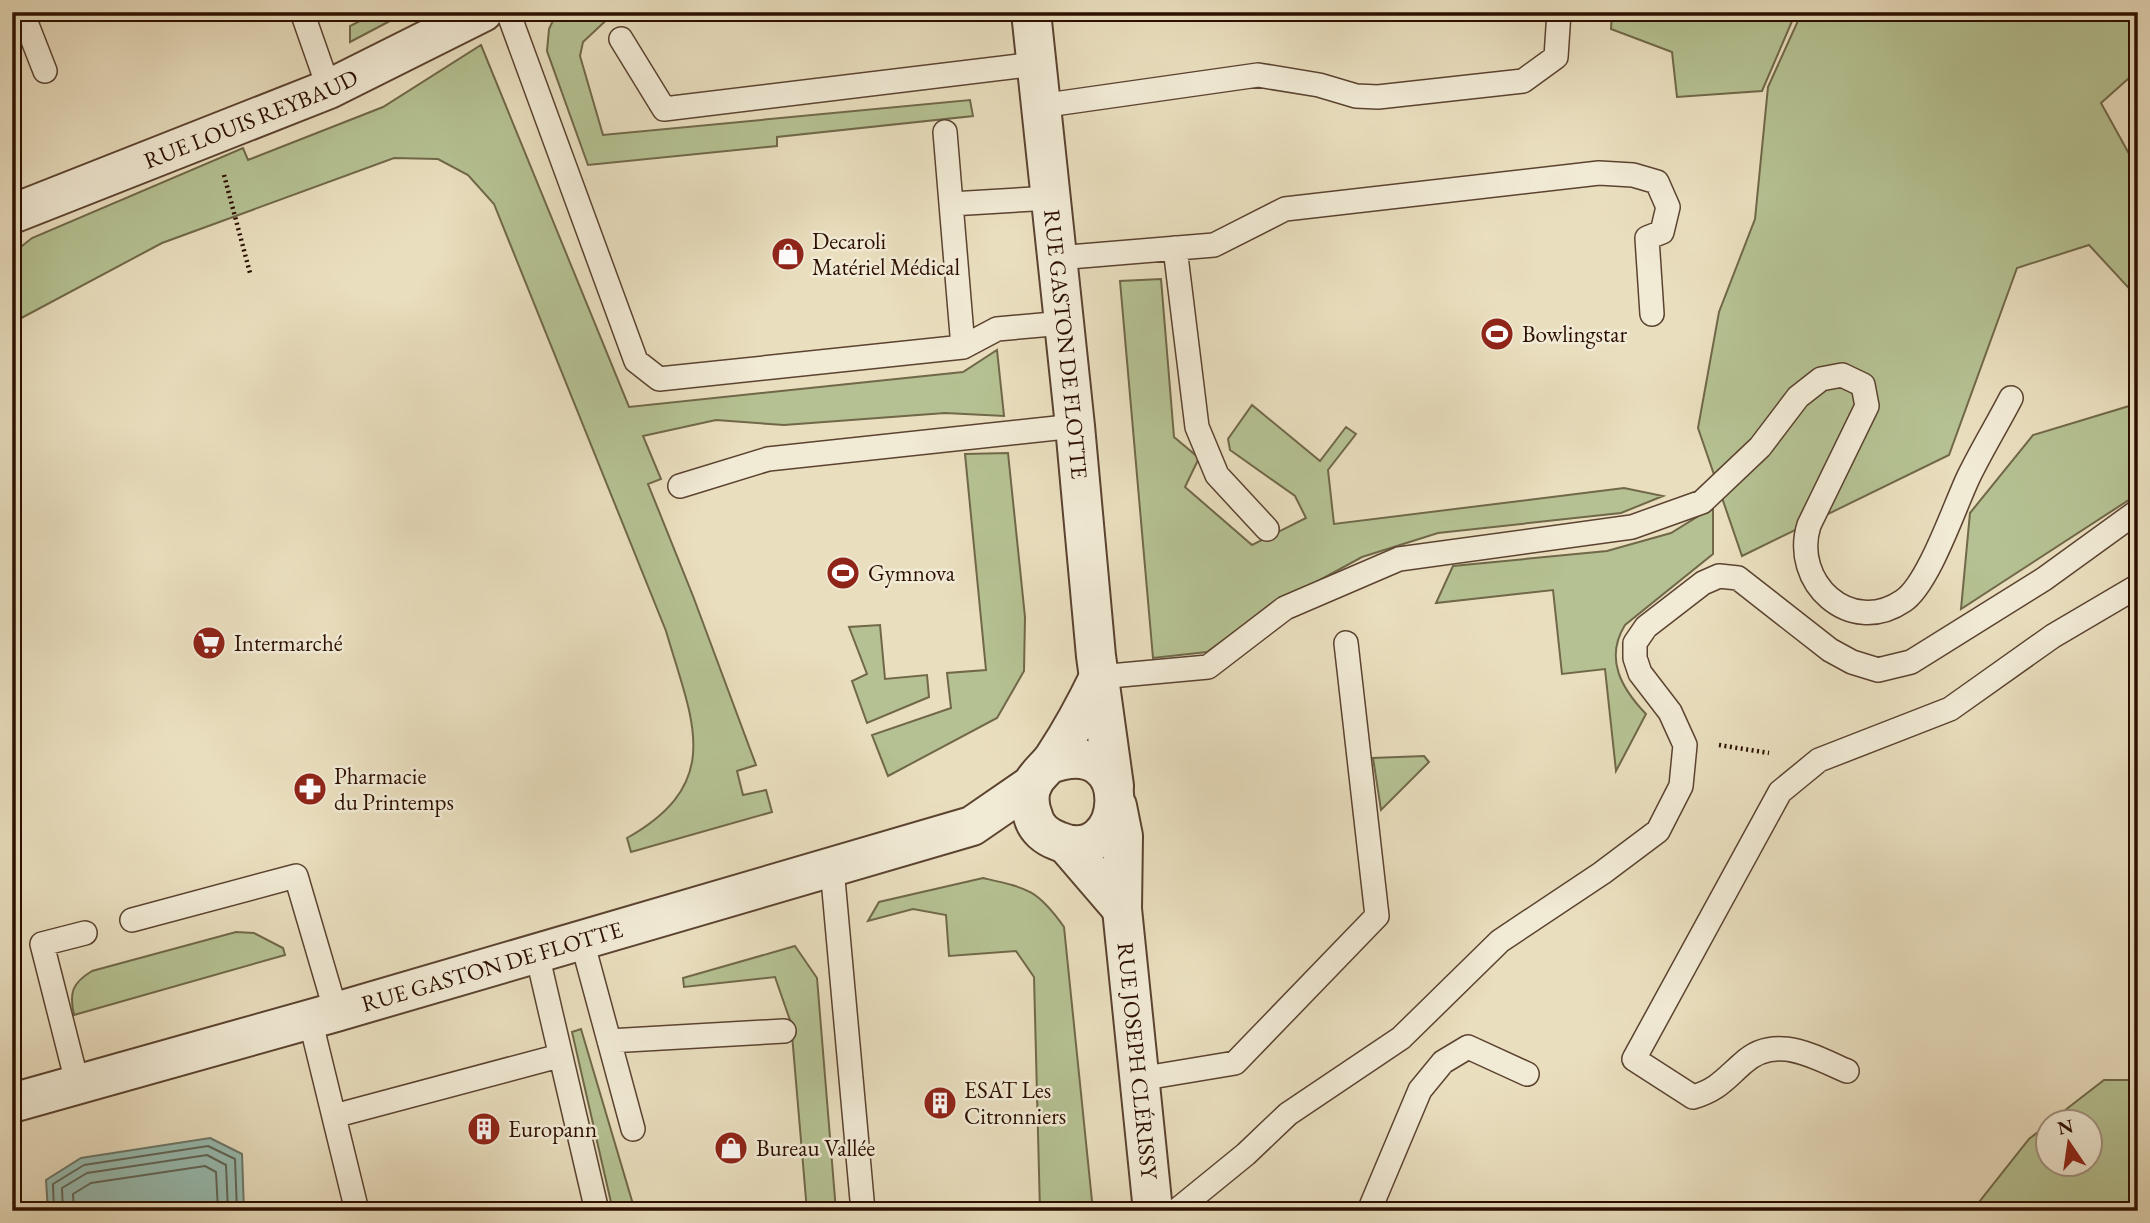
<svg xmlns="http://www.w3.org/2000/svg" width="2150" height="1223" font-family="'EB Garamond',serif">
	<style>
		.green { fill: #b5c192; stroke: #706849; stroke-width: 2 }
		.water { fill: #97bcb1; stroke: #6c776a; stroke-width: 2 }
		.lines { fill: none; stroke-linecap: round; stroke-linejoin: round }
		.shore { stroke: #626658; stroke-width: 2 }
		.service-casing { stroke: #5b4330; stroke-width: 26 }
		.minor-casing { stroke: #5b4330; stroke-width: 42 }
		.path { stroke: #2c0f00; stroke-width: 4.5; stroke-dasharray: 2 3.5; stroke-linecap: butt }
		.service { stroke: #f1ead5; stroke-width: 23 }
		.minor { stroke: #f1ead5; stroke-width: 38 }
		.labels { text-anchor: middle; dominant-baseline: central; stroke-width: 5; stroke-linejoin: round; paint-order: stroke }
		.street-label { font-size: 23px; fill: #2c0f00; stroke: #f1ead5 }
		.poi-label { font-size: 23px; fill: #2c0f00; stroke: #f1ead5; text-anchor: start }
	</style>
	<rect width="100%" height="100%" fill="#e9debe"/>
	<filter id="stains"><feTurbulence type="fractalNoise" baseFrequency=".00286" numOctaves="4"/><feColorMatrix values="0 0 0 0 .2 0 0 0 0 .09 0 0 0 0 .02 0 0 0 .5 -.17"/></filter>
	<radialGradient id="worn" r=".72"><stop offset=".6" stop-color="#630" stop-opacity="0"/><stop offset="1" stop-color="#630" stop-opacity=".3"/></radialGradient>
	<path class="green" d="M377 12H407L350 42V26Z
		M557 12H615L583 42 580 56 603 135 970 100 973 116 777 137V146L588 165 547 51 549 29Z
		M1612 12H1796L1762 91 1677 97 1672 52 1611 29Z
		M1802 12H2138V70L2101 103 2138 170V298L2089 245 2017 268 1949 455 1742 556 1698 428 1719 312 1755 219 1768 87Z
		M481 45 629 407 963 372 997 350 1004 416 945 413 784 425 716 420 643 436 661 479 648 484 693 596 756 765 737 771 743 795 766 790 772 812 631 852 627 838C726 782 692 721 666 631L494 204 468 175 438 159 394 158 162 243 12 323V254L32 238 243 148 248 160 383 107Z
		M1161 279 1174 437 1199 458 1185 487 1252 545 1306 518 1295 496 1230 450 1228 439 1252 405 1320 461 1346 427 1356 434 1328 470 1334 524 1624 488 1663 496 1621 513 1438 533 1362 557 1263 611 1207 652 1153 658 1120 281Z
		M2138 396V494L1961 609 1970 513 2033 435 2129 406Z
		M1008 453 1025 617 1024 671 997 718 888 776 872 735 951 708 947 673 986 670 965 454Z
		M1713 507V554L1625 625C1604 659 1622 689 1646 714L1616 771 1605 669 1562 674 1553 590 1436 603 1453 566 1607 551 1671 533Z
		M880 625 885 679 927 675 929 697 867 723 852 681 867 674 849 627Z
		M1424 756 1429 762 1381 810 1373 758Z
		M983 878C1027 888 1037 889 1064 927L1093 1211H1040L1034 977 1016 951 949 956 946 915 913 909 868 921 879 902Z
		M236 932 254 933 283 948 285 955 74 1015C69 993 72 983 92 971Z
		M795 946 817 978 836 1211H807L791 1023 775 977 684 987 683 978Z
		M581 1029 635 1211H613L572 1032Z
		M2104 1080H2138V1211H1972L2029 1139 2048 1124V1164H2090V1122L2051 1121Z"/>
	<path class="water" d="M210 1138 242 1154 244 1211H48L46 1180 81 1158Z"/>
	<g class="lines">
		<path class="shore" d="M54 1211 53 1184 84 1165 208 1146 235 1159 237 1211
			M63 1211 62 1188 87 1173 207 1155 226 1165 228 1211
			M74 1211 73 1194 91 1183 205 1166 216 1172 218 1211"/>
		<defs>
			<path id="service" d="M22 12 45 71
				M302 12 329 89
				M508 12 636 361 659 379 963 347 997 329 1064 323
				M621 39 664 109 1036 64
				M1040 106 1258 75 1319 85 1356 96 1378 97 1523 81 1556 57 1559 12
				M945 132 963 347
				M951 204 1051 198
				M1175 248 1197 427 1217 475 1267 529
				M1057 258 1214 245 1285 209 1599 173 1633 175 1657 182 1668 207 1662 232 1647 238 1652 314
				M680 486 768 459 1075 426
				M1099 677 1208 667 1285 608 1399 559 1632 527 1702 502 1760 447 1798 397 1821 379 1842 375 1863 385 1867 406 1809 525C1791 582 1850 637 1903 601 1928 585 1954 508 1968 478 1981 451 1997 425 2011 398
				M832 868 863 1211
				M132 920 296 876 336 1012
				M582 941 633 1129
				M537 954 597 1211
				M310 1019 357 1211
				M609 1041 784 1031
				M1847 1071C1812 1056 1774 1033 1742 1064 1724 1080 1717 1090 1693 1097L1634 1059 1780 792 1819 760 1950 709 2053 636 2138 586
				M1139 1079 1235 1063 1377 916 1346 643
				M78 1086 42 944 85 933
				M334 1116 559 1056
				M1176 1211 1246 1154 1288 1114 1401 1038 1500 941 1602 873 1658 831 1681 786 1685 745 1670 712 1640 673 1635 658V643L1646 627 1703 583 1719 576 1738 578 1830 650 1852 662 1878 670 1911 662 2044 579 2138 511
				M1369 1211 1420 1090 1443 1062 1468 1047 1527 1074"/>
			<g id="minor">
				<path id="s1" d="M1031 12 1075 426 1096 656 1114 786"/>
				<path id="s2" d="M12 214 329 89 483 12"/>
				<path d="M1050 764C1141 731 1128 871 1058 841 1047 837 1036 829 1033 816 1029 806 1028 796 1032 785 1036 775 1049 766 1055 756 1072 730 1086 704 1099 677"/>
				<path id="s3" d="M1117 806 1123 836 1122 909 1153 1211"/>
				<path d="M1067 845 1122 909"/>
				<path id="s4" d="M12 1103 336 1012 972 826 1033 784"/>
			</g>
		</defs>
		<use href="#service" class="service-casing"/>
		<use href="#minor" class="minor-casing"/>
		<path class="path" d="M224 175 250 273
			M1719 745 1769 753"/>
		<use href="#service" class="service"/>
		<use href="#minor" class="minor"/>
	</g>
	<defs>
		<symbol id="shop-disc" viewBox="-11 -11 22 22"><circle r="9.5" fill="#8f2418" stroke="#f1ead5"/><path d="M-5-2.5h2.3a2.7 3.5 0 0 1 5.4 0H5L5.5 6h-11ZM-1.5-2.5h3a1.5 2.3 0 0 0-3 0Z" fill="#fff"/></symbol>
		<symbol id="stadium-disc" viewBox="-11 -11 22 22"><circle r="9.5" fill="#8f2418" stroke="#f1ead5"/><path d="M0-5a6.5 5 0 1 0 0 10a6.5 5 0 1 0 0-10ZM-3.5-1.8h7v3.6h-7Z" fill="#fff"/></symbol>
		<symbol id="supermarket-disc" viewBox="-11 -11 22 22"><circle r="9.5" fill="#8f2418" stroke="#f1ead5"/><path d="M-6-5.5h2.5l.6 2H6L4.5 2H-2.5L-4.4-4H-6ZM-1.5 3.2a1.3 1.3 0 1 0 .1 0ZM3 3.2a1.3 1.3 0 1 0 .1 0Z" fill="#fff"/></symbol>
		<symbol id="pharmacy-disc" viewBox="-11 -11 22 22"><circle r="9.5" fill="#8f2418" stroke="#f1ead5"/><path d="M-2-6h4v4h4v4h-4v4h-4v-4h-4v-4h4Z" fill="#fff"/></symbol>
		<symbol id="building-disc" viewBox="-11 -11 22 22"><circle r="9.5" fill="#8f2418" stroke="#f1ead5"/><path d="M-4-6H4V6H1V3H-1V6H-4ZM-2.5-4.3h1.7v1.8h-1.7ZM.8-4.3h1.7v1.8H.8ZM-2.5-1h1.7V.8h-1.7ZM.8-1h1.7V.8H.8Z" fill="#fff"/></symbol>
	</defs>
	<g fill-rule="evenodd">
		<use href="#shop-disc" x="769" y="235" width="38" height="38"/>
		<use href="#stadium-disc" x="1478" y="315" width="38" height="38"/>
		<use href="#stadium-disc" x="824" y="554" width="38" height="38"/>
		<use href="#supermarket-disc" x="190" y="624" width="38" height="38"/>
		<use href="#pharmacy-disc" x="291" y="770" width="38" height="38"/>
		<use href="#building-disc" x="921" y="1084" width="38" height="38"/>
		<use href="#building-disc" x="465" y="1110" width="38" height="38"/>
		<use href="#shop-disc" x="712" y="1129" width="38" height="38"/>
	</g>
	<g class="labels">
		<g class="street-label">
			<text stroke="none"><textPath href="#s2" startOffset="257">RUE LOUIS REYBAUD</textPath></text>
			<text stroke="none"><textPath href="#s1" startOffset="334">RUE GASTON DE FLOTTE</textPath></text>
			<text stroke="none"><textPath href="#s4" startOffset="499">RUE GASTON DE FLOTTE</textPath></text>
			<text stroke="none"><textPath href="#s3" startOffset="256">RUE JOSEPH CLÉRISSY</textPath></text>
		</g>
		<g class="poi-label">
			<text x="812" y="241">Decaroli<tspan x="812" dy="26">Matériel Médical</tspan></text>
			<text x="1522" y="334">Bowlingstar</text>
			<text x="868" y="573">Gymnova</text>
			<text x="234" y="643">Intermarché</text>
			<text x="334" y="776">Pharmacie<tspan x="334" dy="26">du Printemps</tspan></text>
			<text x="964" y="1090">ESAT Les<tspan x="964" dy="26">Citronniers</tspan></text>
			<text x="508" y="1129">Europann</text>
			<text x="756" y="1148">Bureau Vallée</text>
		</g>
	</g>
	<rect width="2150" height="1223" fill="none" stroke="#e9debe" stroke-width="42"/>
	<rect x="14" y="14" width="2122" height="1195" fill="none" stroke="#2c0f00" stroke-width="3.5"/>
	<rect x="21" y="21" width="2108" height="1181" fill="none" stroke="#2c0f00" stroke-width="2"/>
	<g transform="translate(2069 1143) rotate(347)"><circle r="33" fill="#f1ead5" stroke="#a29280" stroke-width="2"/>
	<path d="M0-5L12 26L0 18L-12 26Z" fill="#8f2418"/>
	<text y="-10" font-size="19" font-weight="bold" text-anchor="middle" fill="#2c0f00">N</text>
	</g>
	<rect width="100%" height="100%" filter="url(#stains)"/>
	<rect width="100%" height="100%" fill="url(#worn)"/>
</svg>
